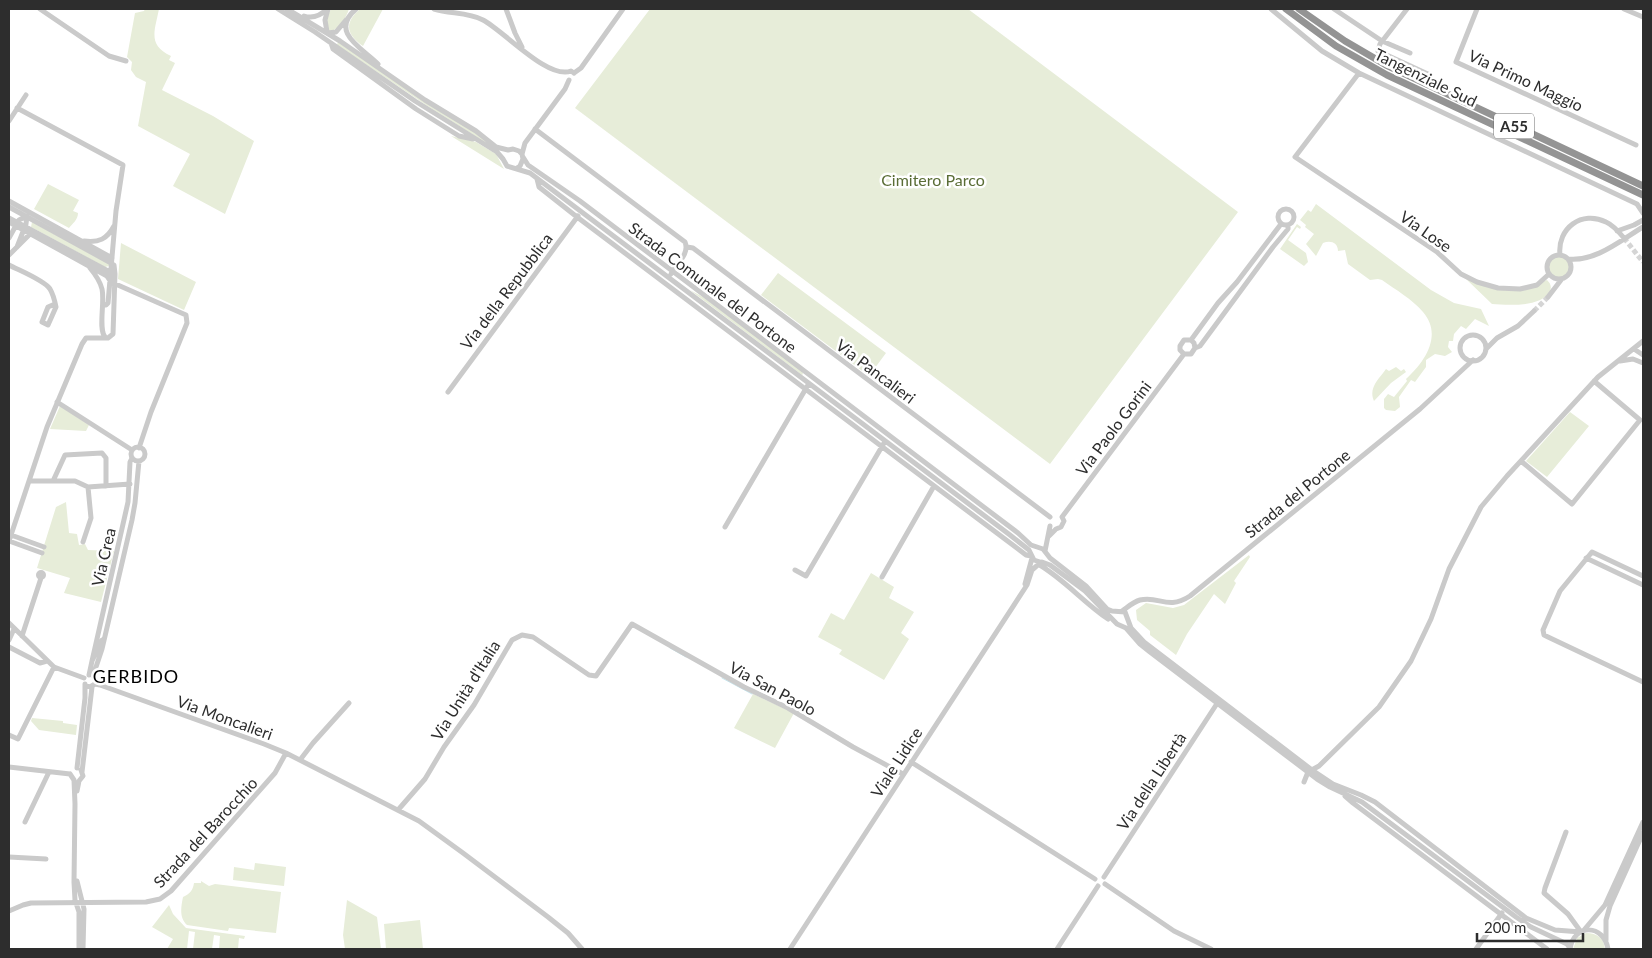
<svg xmlns="http://www.w3.org/2000/svg" width="1652" height="958" font-family="Lato,sans-serif">
	<style>
		.green { fill: #e7edd9 }
		.lines { fill: none; stroke-linecap: round; stroke-linejoin: round }
		.stream { stroke: #c3e6ef; stroke-width: 1 }
		.minor-tunnel { stroke: #d5d5d5; stroke-width: 5; stroke-dasharray: 5 2.5; stroke-linecap: butt }
		.minor { stroke: #cacaca; stroke-width: 5 }
		.highway { stroke: #949494; stroke-width: 7 }
		.labels { text-anchor: middle; dominant-baseline: central; stroke-width: 5; stroke-linejoin: round; paint-order: stroke }
		.shield { fill: #fff; stroke: #6c6c6c; stroke-width: 1 }
		.shield-label { font-size: 15px; font-weight: bold; fill: #2d2d2d }
		.street-label { font-size: 16px; fill: #2d2d2d; stroke: #fff }
		.park-label { font-size: 16px; fill: #5a6d36; stroke: #fff }
		.neighbourhood-label { font-size: 18px; letter-spacing: 1px; fill: #000; stroke: #fff }
	</style>
	<rect width="100%" height="100%" fill="#fff"/>
	<path class="green" d="M145 9H159C155 30 147 45 171 56L169 60 175 63 162 90 213 116 254 141 225 214 173 186 190 154 138 126 146 82 136 77 131 70 132 62 127 57 135 13 144 11Z
		M331 9H349C346 18 340 28 330 32 325 25 327 16 331 9Z
		M360 9H383L363 46C346 34 344 23 360 9Z
		M650 9H968L1238 212 1050 464 575 108Z
		M338 42 479 135 491 146 426 105 337 45Z
		M451 136 476 142 496 154 504 169Z
		M48 184 79 200 73 211 78 213C78 220 72 224 69 228L34 209Z
		M1316 204 1431 290 1454 303 1481 309 1489 326 1475 319 1466 329 1461 326 1454 334 1453 341H1449L1448 347 1452 352 1445 356 1435 354 1426 360V367L1415 382 1411 380 1399 397 1400 407 1395 411 1386 410 1384 408V399L1388 394 1394 397 1407 381 1406 379C1425 362 1443 335 1423 312 1412 299 1396 290 1382 280L1378 279 1370 280 1348 264 1345 250 1338 251C1338 242 1330 240 1323 243L1316 256 1306 244 1314 234 1305 227 1306 225 1300 220 1308 210 1311 212Z
		M32 222 109 264V266L105 267 31 227Z
		M1297 224 1301 227 1300 229 1297 227 1288 240 1306 253 1308 262 1304 266 1280 249Z
		M121 243 196 282 184 310 118 279Z
		M1547 267a12 12 0 1 1 24 0a12 12 0 1 1-24 0Z
		M778 273 886 353 869 376 761 295Z
		M1465 278 1476 283 1521 290 1547 280C1550 283 1552 286 1550 291 1541 308 1507 305 1492 304Z
		M690 290 703 297 802 371 803 374 802 375Z
		M1396 367 1401 371 1404 369 1406 372 1391 383 1374 401C1368 388 1379 379 1386 369L1389 371Z
		M60 406 89 425 86 431 50 429Z
		M1570 412 1589 426 1547 477 1526 461Z
		M66 502 69 533 77 534 79 545 85 544 88 550 114 551 101 602 64 593 70 578 37 568 56 507Z
		M1249 555 1250 557 1234 581 1236 583 1225 604 1214 594 1187 634 1176 655 1150 635V631L1137 620 1136 610 1146 603 1173 608 1184 605Z
		M871 573 894 587 889 598 914 612 901 633 909 639 884 680 839 654 842 650 818 637 831 613 844 620Z
		M753 694 794 713 775 748 734 728Z
		M32 718 63 721V723L77 725 76 735 39 730 31 721Z
		M255 863 286 867 284 886 233 880 234 867 254 870Z
		M201 881 209 886 215 884 281 892 276 933 229 928 228 931 187 925C179 918 181 907 183 897 190 894 193 890 194 883H201Z
		M347 900 377 917 381 949H345L343 935Z
		M169 905 173 914 186 928 245 936 244 939 239 938 238 949H219L220 936 214 935 212 949H193L195 932 189 931 187 949H167L173 939 152 927Z
		M420 920 423 949H386L384 924Z
		M1586 933C1597 933 1604 938 1605 949H1573L1577 938Z"/>
	<g class="lines">
		<path class="stream" d="M670 648 686 657
			M722 678 752 694"/>
		<path class="minor-tunnel" d="M1624 238 1643 262
			M1534 311 1548 297"/>
		<path class="minor" d="M40 9 109 56 126 61
			M278 9 315 32 415 101 497 152 503 159 507 166 530 173 1010 535 1029 550 1034 560 1040 562
			M287 9 340 41 425 100 476 131 496 147 508 150 513 149 519 151 522 154 523 159 520 166 517 168
			M356 9C329 32 362 48 378 64
			M434 9C450 14 468 12 483 20 504 31 548 80 571 71L574 73
			M506 9 515 33 522 47
			M1271 9 1322 51 1359 73 1637 204 1643 213
			M1334 9 1382 41 1410 53
			M1407 9 1380 44 1378 51 1430 75
			M1477 9 1456 62 1636 145
			M1624 9 1643 17
			M304 16C313 19 320 16 327 9
			M327 32 325 20 328 9
			M328 33 336 32 346 20
			M331 43 333 49 416 109 459 136 473 139
			M574 73 581 68 623 9
			M1359 73 1295 157 1437 252 1461 274 1477 282 1498 288 1520 289 1537 285 1549 274
			M17 108 123 165 116 211 108 303 106 305H103
			M9 121 26 95
			M535 129 685 242C690 254 676 264 671 274
			M522 154 525 143 565 89 569 80
			M523 157 528 165 580 201 1018 533 1031 545 1043 549 1050 558 1086 586 1107 609 1112 611 1125 612 1131 628 1144 642 1312 770 1333 784 1361 795 1375 802 1526 918 1555 930 1581 932
			M537 179 539 187 577 217 1026 555 1031 556
			M9 201 112 258
			M9 207 111 263 114 265 115 274 113 334 108 338H86L82 344 47 427 9 541
			M1278 217a8 8 0 1 1 16 0a8 8 0 1 1-16 0Z
			M9 218 110 272
			M9 222 87 265 107 276 111 282 186 315 187 323 151 412 139 448
			M1617 231 1634 225 1643 220
			M9 238 19 220 27 216
			M84 241C99 243 107 239 114 226
			M17 247 26 224 27 216
			M687 247 693 248 1050 517
			M1547 267a12 12 0 1 1 24 0a12 12 0 1 1-24 0Z
			M9 255 30 234
			M1560 255C1557 228 1582 210 1606 222 1613 225 1619 232 1624 238
			M1568 259C1596 262 1621 240 1643 227
			M9 265C18 270 44 280 50 289 53 294 55 302 56 307L48 325 42 322 48 307 55 304
			M90 268C95 274 100 281 102 289 105 302 98 329 105 337
			M1548 297 1561 280
			M1460 348a13 13 0 1 1 26 0a13 13 0 1 1-26 0Z
			M1191 340 1218 303 1237 282 1281 224
			M1486 349 1497 338 1518 326 1534 311
			M1634 349 1643 355
			M1184 354H1191L1195 348 1200 346 1273 247 1288 229V225
			M1184 354 1180 350V346L1184 340H1191L1194 343 1195 348
			M1620 361 1633 359 1643 363
			M448 392 578 216
			M57 402 132 450
			M131 454a7 7 0 1 1 14 0a7 7 0 1 1-14 0Z
			M1521 461 1572 504 1640 420 1594 381
			M29 481H75L88 487 130 484
			M53 481 65 455 102 453 106 458V486
			M725 527 808 385
			M11 535 44 547
			M1049 536 1056 529 1061 527 1064 521 1062 517 1184 354
			M9 541 42 553
			M83 542 91 518 88 487
			M1045 551 1050 526
			M1586 558 1643 585
			M1042 562 1050 565 1085 591 1117 624 1126 628 1140 644 1150 652 1317 779 1330 787 1362 802 1516 917 1531 927 1567 944 1570 948
			M1038 564C1064 579 1084 603 1108 619
			M795 570 806 576 884 443
			M38.5 575a2.5 2.5 0 1 1 5 0a2.5 2.5 0 1 1-5 0Z
			M1643 576 1592 552 1560 591 1543 630 1544 635 1548 637 1643 682
			M882 577 934 486
			M1025 584 1032 558
			M1122 611C1128 607 1133 602 1140 600 1159 595 1167 611 1190 596L1420 409 1473 360
			M9 623 54 667 84 678
			M22 636 41 578
			M9 640 14 629
			M9 647 40 663 47 661
			M92 661 128 502 130 462 132 458
			M89 675 92 661 102 640
			M93 676 102 649 132 520 135 503 139 461
			M85 685 90 687 95 684 100 685 264 744 286 753 419 821 463 853 548 917 568 933 582 949
			M9 735 18 739 54 667
			M300 760 313 743 349 703
			M911 762 1095 879
			M9 767 70 774
			M77 768 85 698V684
			M82 772 92 687
			M70 774 74 780 75 804 74 882 75 900 79 912V949
			M1304 782 1308 772 1319 766 1379 707 1411 661 1431 619 1449 569 1481 507 1507 476 1598 377 1643 341
			M77 791 79 781 83 776 81 770
			M1345 796 1353 803 1547 949
			M398 810 425 779 444 747 474 705 512 640 522 635 533 637 589 675 596 676 632 624 744 687 788 708 853 747 903 774
			M25 822 49 772
			M1566 832 1545 888 1544 893 1568 914 1581 932
			M9 857 46 859
			M1104 877 1218 702
			M77 881 84 909 83 949
			M1105 884 1174 931 1211 949
			M9 911 23 905 31 903 146 902 160 899 171 891 275 773 286 753
			M1584 930 1605 905 1643 822
			M1606 940V920L1610 906 1643 833
			M790 949 1027 585 1032 570 1040 563
			M1057 949 1098 886
			M1476 949 1502 913
			M1570 949C1574 923 1604 924 1608 949"/>
		<path class="highway" d="M1286 9 1336 46 1387 75 1643 195
			M1299 9 1345 41 1386 65 1643 186"/>
	</g>
	<g class="labels">
		<rect class="shield" x="1494" y="113.5" width="40" height="25" rx="4"/>
		<g class="shield-label">
			<text x="1514" y="126">A55</text>
		</g>
		<g class="street-label">
			<text transform="translate(1426 77) rotate(26)">Tangenziale Sud</text>
			<text transform="translate(1526 80) rotate(25)">Via Primo Maggio</text>
			<text transform="translate(1426 231) rotate(35)">Via Lose</text>
			<text transform="translate(713 287) rotate(37)">Strada Comunale del Portone</text>
			<text transform="translate(506 291) rotate(-53)">Via della Repubblica</text>
			<text transform="translate(876 371) rotate(37)">Via Pancalieri</text>
			<text transform="translate(1113 428) rotate(-53)">Via Paolo Gorini</text>
			<text transform="translate(1297 493) rotate(-39)">Strada del Portone</text>
			<text transform="translate(103 557) rotate(-77)">Via Crea</text>
			<text transform="translate(773 688) rotate(28)">Via San Paolo</text>
			<text transform="translate(465 690) rotate(-58)">Via Unità d'Italia</text>
			<text transform="translate(225 717) rotate(20)">Via Moncalieri</text>
			<text transform="translate(896 762) rotate(-57)">Viale Lidice</text>
			<text transform="translate(1151 781) rotate(-57)">Via della Libertà</text>
			<text transform="translate(205 832) rotate(-47)">Strada del Barocchio</text>
		</g>
		<g class="park-label">
			<text x="933" y="179">Cimitero Parco</text>
		</g>
		<g class="neighbourhood-label">
			<text x="136" y="676">GERBIDO</text>
		</g>
	</g>
	<rect width="1652" height="958" fill="none" stroke="#2d2d2d" stroke-width="20"/>
	<path d="M1477 933v8h106v-8" fill="none" stroke="#2d2d2d" stroke-width="2.5"/>
	<text x="1484" y="933" font-size="15" fill="#2d2d2d" stroke="#ffffff" stroke-width="4" paint-order="stroke">200 m</text>
</svg>
